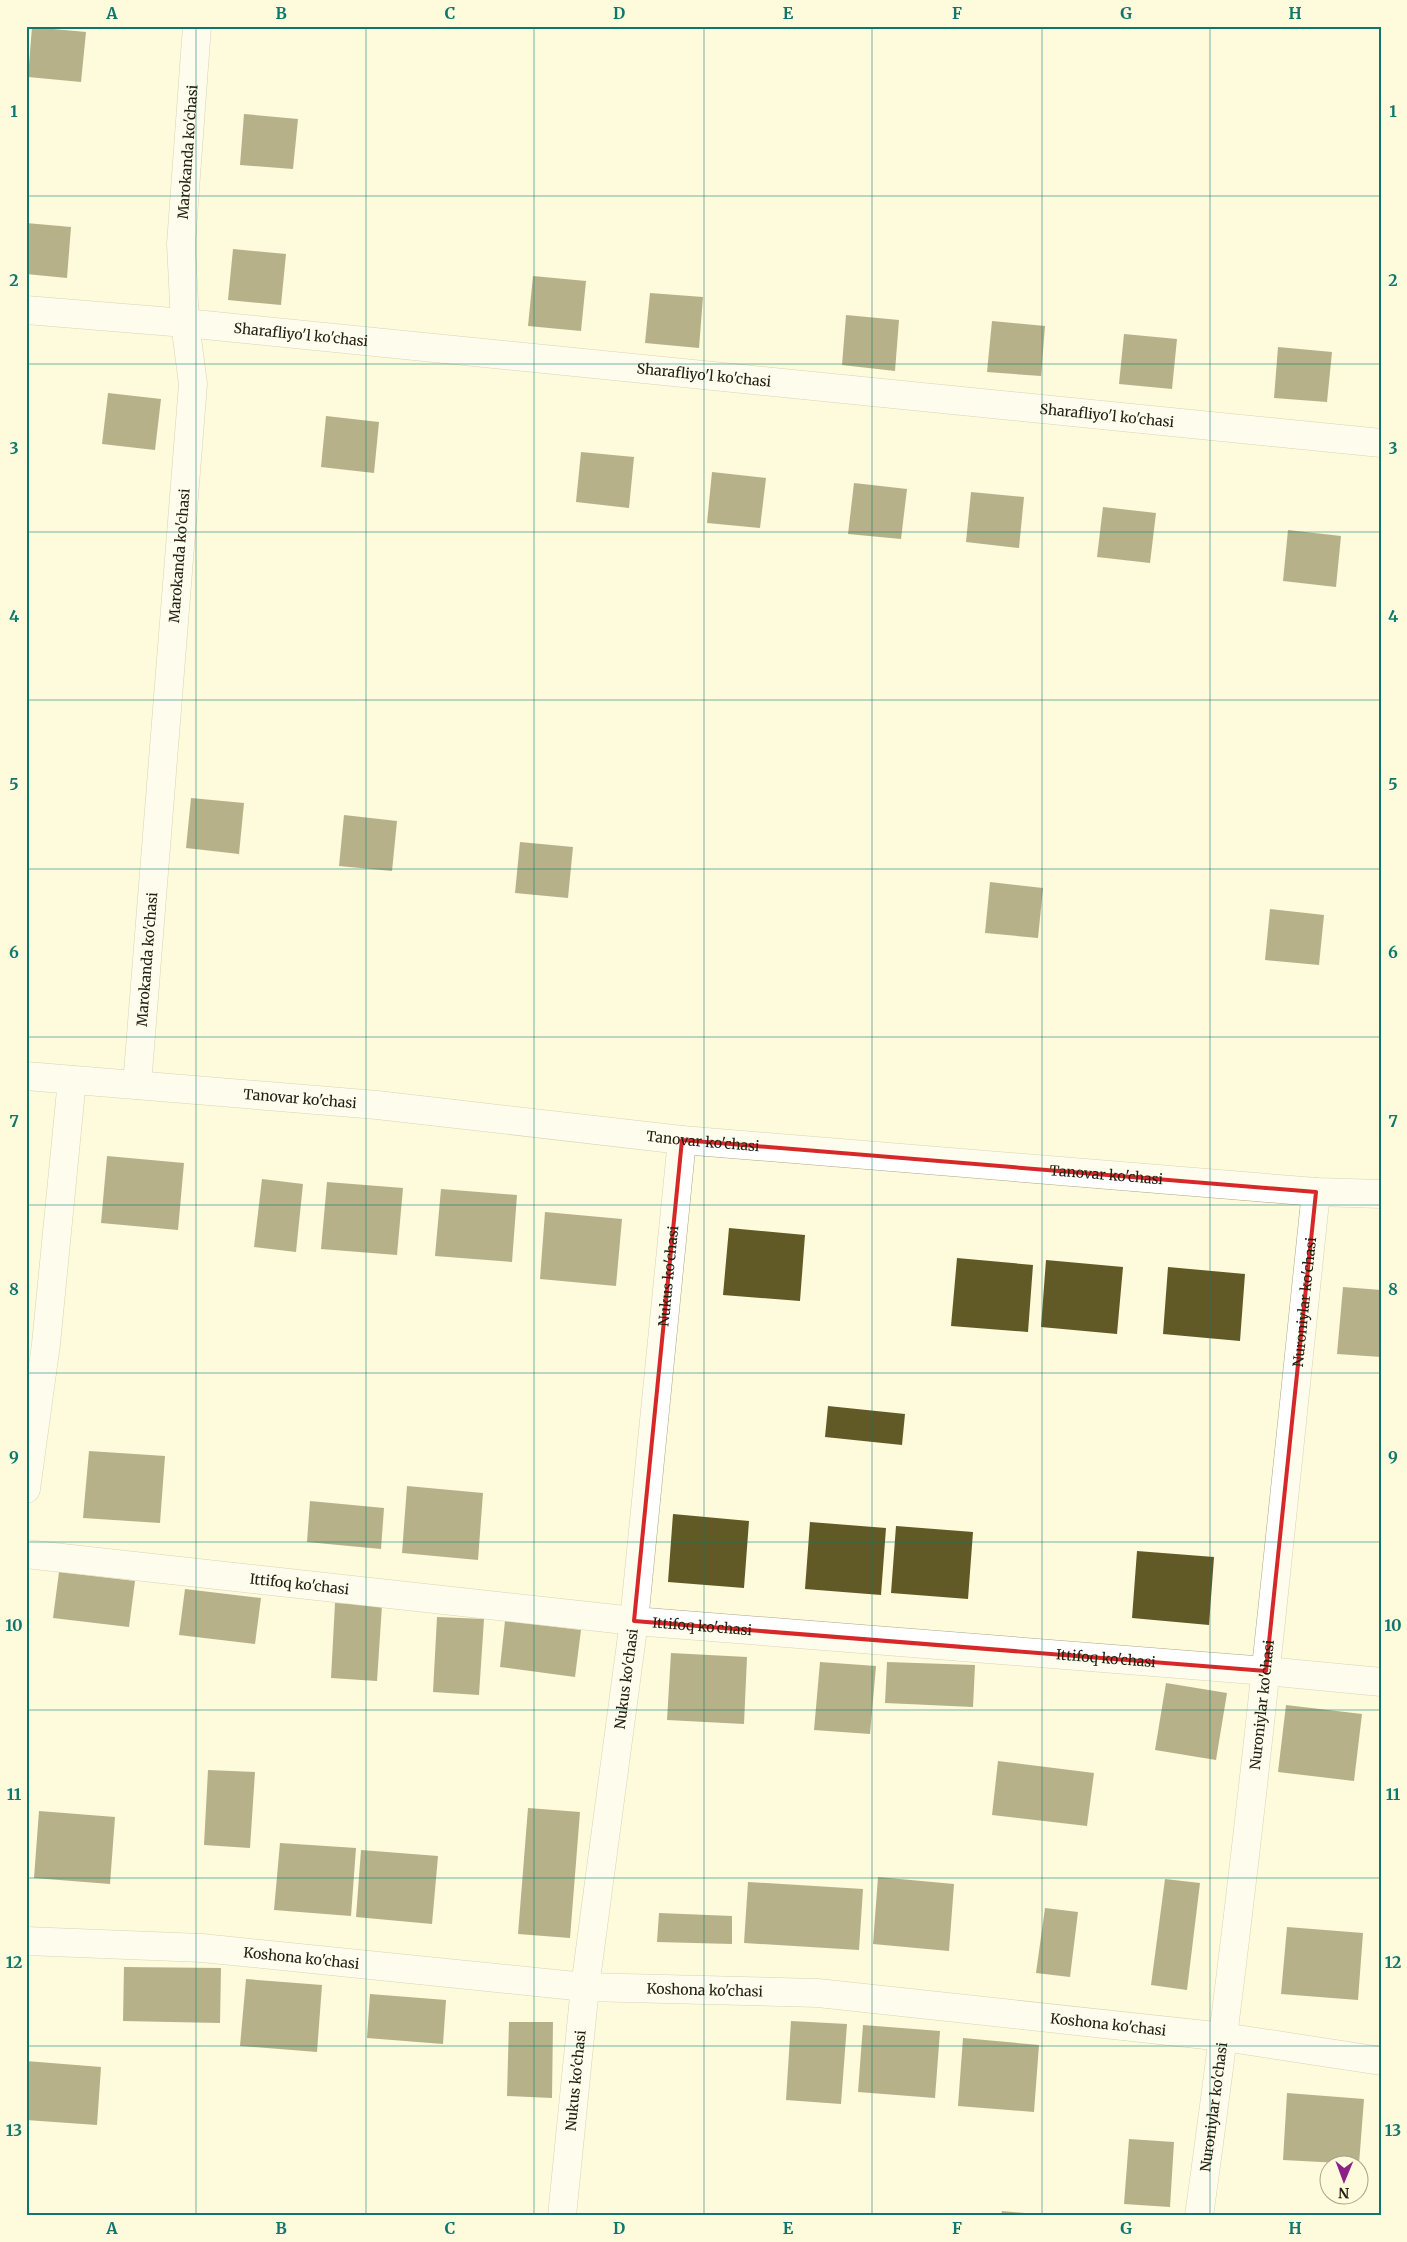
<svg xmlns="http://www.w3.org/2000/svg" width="1407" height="2242" font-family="Merriweather,serif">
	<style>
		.building { fill: #625a26 }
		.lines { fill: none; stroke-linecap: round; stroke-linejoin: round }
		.minor-casing { stroke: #aca784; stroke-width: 29 }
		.minor { stroke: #fff; stroke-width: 28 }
		.marked { fill: none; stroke: #d62828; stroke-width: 4; stroke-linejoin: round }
		.grid { fill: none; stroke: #0f766e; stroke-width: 1; stroke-opacity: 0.55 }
		.labels { text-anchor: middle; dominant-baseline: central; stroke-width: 5; stroke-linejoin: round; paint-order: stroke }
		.street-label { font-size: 14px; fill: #222012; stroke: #fefadc }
		.neatline { fill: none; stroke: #0f766e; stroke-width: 2 }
		.grid-label { font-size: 16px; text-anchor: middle; font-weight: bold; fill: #0f766e }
	</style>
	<rect width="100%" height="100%" fill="#fefadc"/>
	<path class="building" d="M32 27 86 32 81 82 28 77Z
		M244 114 298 119 293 169 240 165Z
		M26 223 71 227 67 278 26 274Z
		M233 249 286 254 281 305 228 300Z
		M533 276 586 281 581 331 528 326Z
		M650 293 703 297 699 348 645 343Z
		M846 315 899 320 895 371 842 365Z
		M992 321 1045 326 1041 376 987 372Z
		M1124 334 1177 339 1172 389 1119 384Z
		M1278 347 1332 352 1327 402 1274 398Z
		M108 393 161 399 155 450 102 444Z
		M326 416 379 422 374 473 321 467Z
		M581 452 634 457 629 508 576 502Z
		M712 472 766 478 760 528 707 523Z
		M854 483 907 489 901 539 848 534Z
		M971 492 1024 497 1019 548 966 542Z
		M1103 507 1156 513 1150 563 1097 557Z
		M1288 530 1341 536 1336 587 1283 581Z
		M191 798 244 803 239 854 186 848Z
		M344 815 397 821 392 871 339 866Z
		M520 842 573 847 568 898 515 893Z
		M990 882 1043 888 1038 938 985 933Z
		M1270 909 1324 915 1319 965 1265 960Z
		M107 1156 184 1163 178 1230 101 1223Z
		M262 1179 303 1184 296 1252 254 1247Z
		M327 1182 403 1188 397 1255 321 1249Z
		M441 1189 517 1195 512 1262 435 1256Z
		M545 1212 622 1219 616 1286 540 1279Z
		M729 1228 805 1235 800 1301 723 1295Z
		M957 1258 1033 1265 1028 1332 951 1326Z
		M1046 1260 1123 1267 1117 1334 1041 1327Z
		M1168 1267 1245 1274 1240 1341 1163 1334Z
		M1343 1287 1381 1290V1357L1337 1354Z
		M828 1406 905 1414 902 1445 825 1437Z
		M89 1451 165 1456 160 1523 83 1518Z
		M407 1486 483 1493 478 1560 402 1553Z
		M310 1501 384 1508 381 1549 307 1542Z
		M673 1514 749 1521 744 1588 668 1582Z
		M810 1522 886 1528 881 1595 805 1589Z
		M896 1526 973 1532 968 1599 891 1593Z
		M1137 1551 1214 1557 1209 1625 1132 1618Z
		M59 1572 135 1581 129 1627 53 1618Z
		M185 1589 261 1598 255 1644 179 1635Z
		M335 1603 382 1605 377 1681 331 1678Z
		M437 1617 484 1619 479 1695 433 1692Z
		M505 1621 581 1630 575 1677 500 1667Z
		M671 1653 747 1657 744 1724 667 1720Z
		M820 1662 876 1666 870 1734 814 1730Z
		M887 1662 975 1665 973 1707 885 1703Z
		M1166 1683 1227 1693 1216 1760 1155 1750Z
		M1286 1705 1362 1714 1354 1781 1278 1772Z
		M998 1761 1094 1773 1087 1826 992 1815Z
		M208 1770 255 1772 250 1848 204 1845Z
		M528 1808 580 1812 570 1938 518 1934Z
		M39 1811 115 1817 110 1884 34 1878Z
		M280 1843 356 1848 351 1916 274 1910Z
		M361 1850 438 1856 432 1924 356 1917Z
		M878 1877 954 1884 949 1951 873 1944Z
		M1165 1879 1200 1883 1187 1990 1151 1985Z
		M748 1882 863 1889 859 1950 744 1943Z
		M1045 1908 1078 1912 1070 1977 1036 1973Z
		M659 1913 732 1916V1944L657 1942Z
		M1287 1927 1363 1933 1358 2000 1281 1994Z
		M124 1967 221 1968 220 2023 123 2021Z
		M246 1979 322 1985 317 2052 240 2046Z
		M370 1994 446 2000 443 2044 367 2038Z
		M791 2021 847 2024 841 2104 786 2100Z
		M509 2022H553L552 2098 507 2096Z
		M863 2025 940 2031 935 2098 858 2092Z
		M963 2038 1039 2045 1034 2112 958 2106Z
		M26 2061 101 2067 97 2125 26 2120Z
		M1287 2093 1364 2099 1359 2164 1283 2160Z
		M1129 2139 1174 2142 1170 2207 1124 2204Z
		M1002 2211 1036 2214V2216H1001Z"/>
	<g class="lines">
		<defs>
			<g id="minor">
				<path id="s1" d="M26 310 185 323 1381 443"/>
				<path id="s2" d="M26 1076 377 1105 682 1140 1316 1192 1381 1194"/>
				<path id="s3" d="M137 1085 193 384 185 323 181 244 197 26"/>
				<path d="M26 1489 46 1344 72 1080"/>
				<path id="s4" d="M26 1554 634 1621 1266 1671 1381 1682"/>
				<path id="s5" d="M26 1941 202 1948 585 1987 818 1993 1224 2037 1381 2061"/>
				<path id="s6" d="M562 2216 585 1987 634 1621 682 1140"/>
				<path id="s7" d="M1199 2216C1247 1876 1280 1534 1316 1192"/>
			</g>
		</defs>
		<use href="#minor" class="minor-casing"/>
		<use href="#minor" class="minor"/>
	</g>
	<path d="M0 0H1407V2242H0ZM682 1140 1316 1192 1266 1671 634 1621Z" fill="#fefadc" fill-opacity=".55" fill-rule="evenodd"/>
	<path class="marked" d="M682 1140 1316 1192 1266 1671 634 1621Z"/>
	<path class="grid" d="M196 26V2216M366 26V2216M534 26V2216M704 26V2216M872 26V2216M1042 26V2216M1210 26V2216M26 196H1381M26 364H1381M26 532H1381M26 700H1381M26 869H1381M26 1037H1381M26 1205H1381M26 1373H1381M26 1542H1381M26 1710H1381M26 1878H1381M26 2046H1381"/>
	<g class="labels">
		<g class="street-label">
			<text stroke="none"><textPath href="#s3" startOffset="936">Marokanda ko'chasi</textPath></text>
			<text stroke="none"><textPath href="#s1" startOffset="276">Sharafliyo'l ko'chasi</textPath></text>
			<text stroke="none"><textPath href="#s1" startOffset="681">Sharafliyo'l ko'chasi</textPath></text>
			<text stroke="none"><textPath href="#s1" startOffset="1086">Sharafliyo'l ko'chasi</textPath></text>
			<text stroke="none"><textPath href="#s3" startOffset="531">Marokanda ko'chasi</textPath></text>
			<text stroke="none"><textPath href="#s3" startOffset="126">Marokanda ko'chasi</textPath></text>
			<text stroke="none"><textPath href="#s2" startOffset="275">Tanovar ko'chasi</textPath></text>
			<text stroke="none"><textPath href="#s2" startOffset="680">Tanovar ko'chasi</textPath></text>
			<text stroke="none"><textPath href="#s2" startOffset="1085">Tanovar ko'chasi</textPath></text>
			<text stroke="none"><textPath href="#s6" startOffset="946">Nukus ko'chasi</textPath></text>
			<text stroke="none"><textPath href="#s7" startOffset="920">Nuroniylar ko'chasi</textPath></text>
			<text stroke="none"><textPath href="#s4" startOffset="275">Ittifoq ko'chasi</textPath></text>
			<text stroke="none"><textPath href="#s4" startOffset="680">Ittifoq ko'chasi</textPath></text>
			<text stroke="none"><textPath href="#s4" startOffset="1085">Ittifoq ko'chasi</textPath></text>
			<text stroke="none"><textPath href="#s6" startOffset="541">Nukus ko'chasi</textPath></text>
			<text stroke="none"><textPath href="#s7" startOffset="515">Nuroniylar ko'chasi</textPath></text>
			<text stroke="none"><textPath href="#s5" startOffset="276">Koshona ko'chasi</textPath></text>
			<text stroke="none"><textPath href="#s5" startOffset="681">Koshona ko'chasi</textPath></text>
			<text stroke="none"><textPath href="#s5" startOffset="1086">Koshona ko'chasi</textPath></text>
			<text stroke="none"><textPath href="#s6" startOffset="136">Nukus ko'chasi</textPath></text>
			<text stroke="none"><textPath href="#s7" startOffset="110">Nuroniylar ko'chasi</textPath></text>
		</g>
	</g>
	<rect width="1407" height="2242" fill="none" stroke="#fefadc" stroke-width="55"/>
	<g transform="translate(1344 2180) rotate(181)"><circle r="24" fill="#fefadc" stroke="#a6a38b"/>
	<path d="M0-4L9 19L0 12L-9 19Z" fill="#8c2084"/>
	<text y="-8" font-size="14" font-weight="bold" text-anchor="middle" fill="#222012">N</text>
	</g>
	<rect x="28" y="28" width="1352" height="2186" class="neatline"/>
	<g class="grid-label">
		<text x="112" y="19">A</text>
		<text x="281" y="19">B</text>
		<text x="450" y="19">C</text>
		<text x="619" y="19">D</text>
		<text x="788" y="19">E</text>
		<text x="957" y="19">F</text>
		<text x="1126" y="19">G</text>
		<text x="1295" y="19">H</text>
		<text x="14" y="117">1</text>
		<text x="1393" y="117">1</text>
		<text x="14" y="286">2</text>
		<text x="1393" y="286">2</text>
		<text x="14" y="454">3</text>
		<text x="1393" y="454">3</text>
		<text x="14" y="622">4</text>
		<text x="1393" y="622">4</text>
		<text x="14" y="790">5</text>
		<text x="1393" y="790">5</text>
		<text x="14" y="958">6</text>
		<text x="1393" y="958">6</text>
		<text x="14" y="1127">7</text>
		<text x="1393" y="1127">7</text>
		<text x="14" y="1295">8</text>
		<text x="1393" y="1295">8</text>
		<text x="14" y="1463">9</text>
		<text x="1393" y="1463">9</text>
		<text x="14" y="1631">10</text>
		<text x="1393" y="1631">10</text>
		<text x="14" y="1800">11</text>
		<text x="1393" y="1800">11</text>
		<text x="14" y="1968">12</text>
		<text x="1393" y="1968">12</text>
		<text x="14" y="2136">13</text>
		<text x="1393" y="2136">13</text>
		<text x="112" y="2234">A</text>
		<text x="281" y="2234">B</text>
		<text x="450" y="2234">C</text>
		<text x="619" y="2234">D</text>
		<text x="788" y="2234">E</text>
		<text x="957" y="2234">F</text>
		<text x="1126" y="2234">G</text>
		<text x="1295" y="2234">H</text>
	</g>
</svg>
